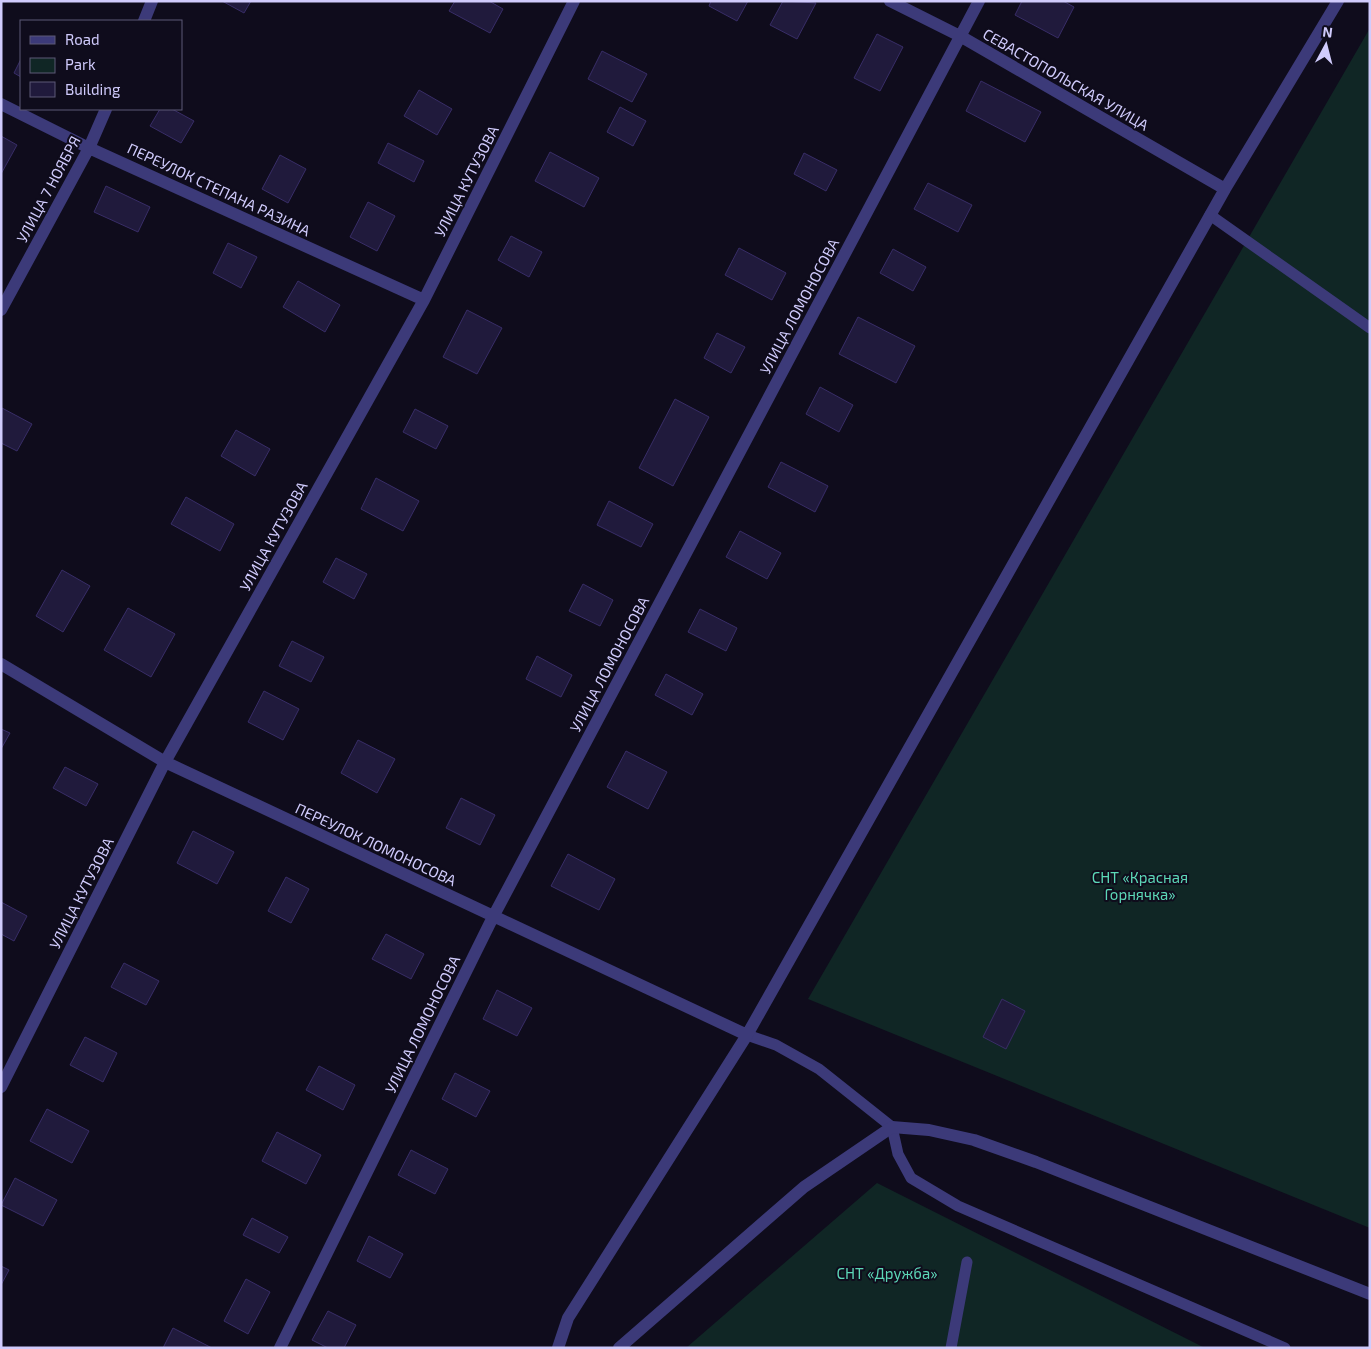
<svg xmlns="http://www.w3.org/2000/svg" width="1371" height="1349" font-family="'Exo 2',sans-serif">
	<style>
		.green { fill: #102625 }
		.building { fill: #201a3c; stroke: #382d67 }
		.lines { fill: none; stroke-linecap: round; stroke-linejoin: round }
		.service { stroke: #3c3a79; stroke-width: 11 }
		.minor { stroke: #3c3a79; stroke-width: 12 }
		.labels { text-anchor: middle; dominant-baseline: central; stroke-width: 4; stroke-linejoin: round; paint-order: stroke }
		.street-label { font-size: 15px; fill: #d0cbfc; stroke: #0f0c1c }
		.park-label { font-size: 15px; fill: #5cd7b7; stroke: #0f0c1c }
	</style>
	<rect width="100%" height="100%" fill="#0f0c1c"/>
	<path class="green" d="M1370 28V1228L808 999Z
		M877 1183 1205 1348H686Z"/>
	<path class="building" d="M222 1H251L244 13Z
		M455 1H489L503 9 490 33 449 11Z
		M711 1H748L737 21 709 6Z
		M783 1 816 3 797 39 770 25Z
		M1022 1H1063L1074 7 1058 38 1015 15Z
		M877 34 903 47 880 91 854 78Z
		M602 51 647 74 632 102 588 79Z
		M21 59V77L14 73Z
		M981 81 1041 112 1025 142 966 111Z
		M419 90 452 109 437 135 404 116Z
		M620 107 646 121 633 146 607 132Z
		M160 109H172L194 121 181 143 150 126Z
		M1 136 17 145 1 174Z
		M388 143 424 161 414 182 378 163Z
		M550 152 599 178 584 207 535 181Z
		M804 153 837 170 826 191 794 174Z
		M280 155 306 169 288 203 262 189Z
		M928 183 972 205 958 232 914 209Z
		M106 186 150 207 138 232 94 212Z
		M368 202 395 216 377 251 350 237Z
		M511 236 542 252 529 277 498 260Z
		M228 243 257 257 241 288 213 273Z
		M739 248 786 273 772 300 725 275Z
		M893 249 926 267 913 291 880 273Z
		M298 281 340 305 325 332 283 307Z
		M467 310 502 328 477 374 443 357Z
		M858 317 915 346 896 383 839 354Z
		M717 333 745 347 731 373 704 358Z
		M820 387 853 405 839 432 806 414Z
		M675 399 709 417 673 486 639 468Z
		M2 408 32 424 17 451 1 443Z
		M415 409 448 426 436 449 403 432Z
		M236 430 270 449 255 476 221 456Z
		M781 462 828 486 815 512 768 487Z
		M376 478 419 501 403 531 361 509Z
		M186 497 234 524 220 551 171 524Z
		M609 501 653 524 641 547 597 525Z
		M740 531 781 553 767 579 726 557Z
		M336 558 367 574 354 599 323 582Z
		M62 570 90 586 63 632 36 616Z
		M583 584 613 600 600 626 569 611Z
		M128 608 175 634 151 677 104 650Z
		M700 609 737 628 726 651 688 632Z
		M292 641 324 657 311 682 279 666Z
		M537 656 572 675 561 697 526 679Z
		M666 674 703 694 692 715 655 695Z
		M264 691 299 709 283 740 248 722Z
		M1 729 10 733 1 749Z
		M358 740 395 759 377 793 341 773Z
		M626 751 667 772 648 809 607 787Z
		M65 767 98 784 86 806 53 788Z
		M461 798 495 815 480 845 446 828Z
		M193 831 234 852 217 884 177 863Z
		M568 854 615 879 599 910 551 886Z
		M286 877 309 889 291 923 268 911Z
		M1 902 27 916 14 941 1 934Z
		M386 934 424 954 411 979 372 959Z
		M124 963 159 981 146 1005 111 987Z
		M497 990 532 1008 517 1036 483 1019Z
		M1002 999 1025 1011 1006 1049 983 1037Z
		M85 1037 117 1053 103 1082 70 1065Z
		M319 1066 355 1085 343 1110 306 1090Z
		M455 1073 490 1091 476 1117 442 1099Z
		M47 1109 89 1131 72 1163 30 1141Z
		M277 1132 321 1155 306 1184 262 1161Z
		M411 1150 448 1169 435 1194 398 1175Z
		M15 1178 57 1200 43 1226 1 1205Z
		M252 1218 288 1237 279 1253 243 1235Z
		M369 1236 403 1254 390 1278 357 1261Z
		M1 1266 9 1270 1 1285Z
		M246 1279 270 1292 248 1334 224 1321Z
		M328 1311 356 1325 344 1348H328L312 1340Z
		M173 1328 212 1348H163Z"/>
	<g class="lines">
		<path class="service" d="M1210 215 1370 328
			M747 1035 776 1045 819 1069 892 1127 898 1154 911 1178 958 1206 1285 1348
			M951 1348 967 1262"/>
		<path class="minor" d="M890 1 960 36 1225 189
			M144 21 152 1
			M1 104 89 148 424 300
			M1 310 89 148 106 109
			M1 664 165 762 747 1035
			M1 1087 165 762 424 300 574 1
			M280 1348 493 917 979 1
			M558 1348 568 1318 747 1035 1225 189 1338 1
			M619 1348 804 1187 892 1127 929 1130 974 1140 1036 1162 1370 1294"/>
	</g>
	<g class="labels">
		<g class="street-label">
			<text transform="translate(1066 79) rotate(30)">СЕВАСТОПОЛЬСКАЯ УЛИЦА</text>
			<text transform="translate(466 181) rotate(-63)">УЛИЦА КУТУЗОВА</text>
			<text transform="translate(48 189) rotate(-62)">УЛИЦА 7 НОЯБРЯ</text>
			<text transform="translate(219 189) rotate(25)">ПЕРЕУЛОК СТЕПАНА РАЗИНА</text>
			<text transform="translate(799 306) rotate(-62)">УЛИЦА ЛОМОНОСОВА</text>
			<text transform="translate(273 536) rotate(-61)">УЛИЦА КУТУЗОВА</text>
			<text transform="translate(609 664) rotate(-62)">УЛИЦА ЛОМОНОСОВА</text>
			<text transform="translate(376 844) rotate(25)">ПЕРЕУЛОК ЛОМОНОСОВА</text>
			<text transform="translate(81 893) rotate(-63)">УЛИЦА КУТУЗОВА</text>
			<text transform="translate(422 1024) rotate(-64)">УЛИЦА ЛОМОНОСОВА</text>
		</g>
		<g class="park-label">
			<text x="1140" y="877">СНТ «Красная<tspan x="1140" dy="17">Горнячка»</tspan></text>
			<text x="887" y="1273">СНТ «Дружба»</text>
		</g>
	</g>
	<rect width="1371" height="1349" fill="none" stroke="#d0cbfc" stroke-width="5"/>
	<rect x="20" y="20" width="162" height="90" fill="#0f0c1c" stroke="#5c5876"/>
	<rect x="30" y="36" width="25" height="8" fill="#3c3a79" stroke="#5c5876"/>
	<text x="65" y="45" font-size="15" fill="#d0cbfc">Road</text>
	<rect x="30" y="58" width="25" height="15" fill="#102625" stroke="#5c5876"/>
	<text x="65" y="70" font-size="15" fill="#d0cbfc">Park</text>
	<rect x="30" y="82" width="25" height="15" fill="#201a3c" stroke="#5c5876"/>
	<text x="65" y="95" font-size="15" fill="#d0cbfc">Building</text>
	<g transform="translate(1326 45) rotate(7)" stroke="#0f0c1c" stroke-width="4" paint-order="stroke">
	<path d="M0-4L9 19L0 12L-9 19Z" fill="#d0cbfc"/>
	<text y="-8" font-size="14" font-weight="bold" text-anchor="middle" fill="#d0cbfc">N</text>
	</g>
</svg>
